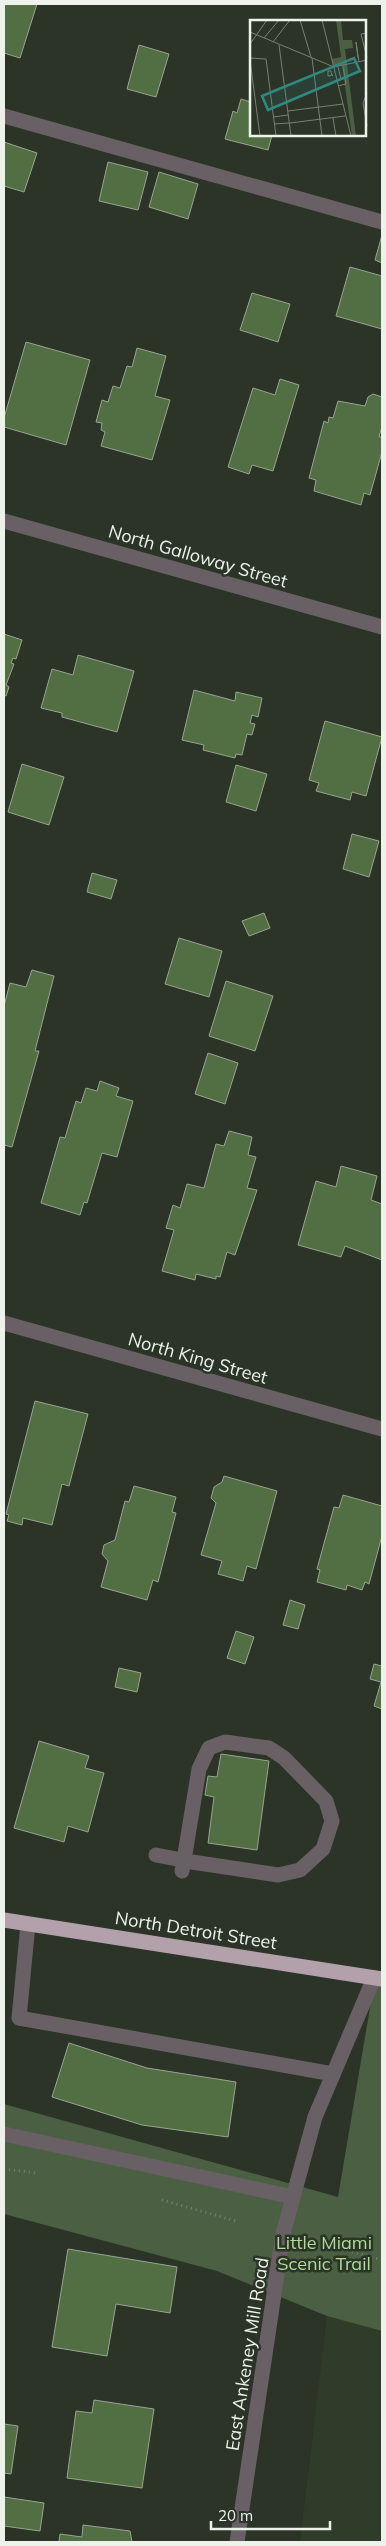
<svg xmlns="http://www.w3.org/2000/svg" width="386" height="2546" font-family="Mulish,sans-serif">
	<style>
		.built { fill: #2f3c29 }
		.green { fill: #4b5f42 }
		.building { fill: #516f42; stroke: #99a494 }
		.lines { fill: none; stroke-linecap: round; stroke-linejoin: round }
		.path { stroke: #767e73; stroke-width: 3; stroke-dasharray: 1 4; stroke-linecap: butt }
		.lane { stroke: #686064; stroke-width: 15 }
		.street { stroke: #686064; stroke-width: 15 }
		.highway { stroke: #b2a0aa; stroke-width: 15 }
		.labels { text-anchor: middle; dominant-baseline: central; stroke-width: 5; stroke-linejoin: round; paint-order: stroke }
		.street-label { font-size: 18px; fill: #edf3eb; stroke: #2b3427 }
		.park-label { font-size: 18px; fill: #addd97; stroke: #2b3427 }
		.inset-road { fill: none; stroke: #798075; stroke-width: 1 }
		.view { fill: #308981; fill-opacity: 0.15; stroke: #308981; stroke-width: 2.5 }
		.inset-edge { fill: none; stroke: #edf3eb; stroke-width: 2.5 }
	</style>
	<rect width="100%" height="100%" fill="#2b3427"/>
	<path class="built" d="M327 2316 382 2331V2542H300Z"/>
	<path class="green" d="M375 1978 382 1979V2331L327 2316 217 2271 4 2214V2104L338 2197Z"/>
	<path class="building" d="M4 4H37L20 58 4 53Z
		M139 45 169 54 156 97 127 89Z
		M241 99 251 102V135H272L268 150 225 139 233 111 237 113Z
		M4 142 37 153 24 192 4 186Z
		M108 162 148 172 138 210 99 201Z
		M159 172 198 184 188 219 149 207Z
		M382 235V263L375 260Z
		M350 267 382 276V329L336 316Z
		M252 293 290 304 278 342 240 330Z
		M26 342 90 360 66 445 4 427V418Z
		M137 348 166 356 155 396 170 400 152 460 101 446 105 432 101 430 102 423 96 422 102 400 108 402 113 386 120 388 127 366 132 367Z
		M280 379 299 385 273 471 252 465 249 474 228 467 253 388 275 395Z
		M373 394 382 397V426L379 437H382V452L370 495 364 493 361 505 314 491 316 480 309 478 324 421 328 423 329 417 333 418 338 401 365 406 368 397Z
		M4 634 22 640 16 659 13 658 11 663 14 664 6 685 9 687 6 696 4 695Z
		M78 655 134 671 117 732 62 717V713L41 708 52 669 73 675Z
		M194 690 235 701 236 692 262 698 258 717 252 715 250 723 255 724 252 735 247 734 242 755 236 754 235 758 203 750 204 745 182 740Z
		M325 721 382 737 366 796 352 792 350 800 316 791 319 783 309 780Z
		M22 764 64 777 49 825 8 812Z
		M236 765 267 774 256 811 226 802Z
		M352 834 379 841 369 877 343 869Z
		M92 873 117 880 111 899 87 892Z
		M264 913 270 928 249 936 242 921Z
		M179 938 222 951 209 997 165 984Z
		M32 970 54 976 35 1051H39L12 1147 4 1145V1006L10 983 26 987Z
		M226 981 273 996 255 1051 209 1036Z
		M208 1053 238 1063 225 1104 195 1094Z
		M100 1081 119 1088 116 1096 133 1101 117 1157 102 1153 87 1203 84 1202 80 1215 41 1203 60 1137 65 1138 76 1101 81 1103 86 1088 97 1091Z
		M229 1131 252 1137 248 1155 256 1157 247 1188 257 1190 235 1255 227 1252 220 1277 216 1276V1279L196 1274 195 1280 162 1271 174 1230 166 1228 173 1205 180 1208 187 1184 204 1188 216 1144 224 1146Z
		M341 1166 377 1176 371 1200 382 1204V1260L345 1246 341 1257 298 1245 316 1181 336 1187Z
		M35 1401 88 1414 69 1486 62 1484 52 1525 23 1518 22 1525 7 1521 9 1515 6 1514Z
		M224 1476 277 1491 256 1569 247 1566 243 1581 218 1574 222 1561 201 1555 216 1503 211 1498 214 1487 222 1482Z
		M134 1486 176 1497 172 1512 176 1513 158 1582 153 1580 147 1600 101 1587 108 1561 102 1554 104 1545 115 1540 125 1501 129 1502Z
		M343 1495 382 1506V1536L369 1584 365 1582 362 1590 347 1585 346 1590 317 1582 320 1570 317 1569 334 1507 339 1508Z
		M290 1600 305 1605 298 1629 283 1625Z
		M236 1631 254 1637 245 1664 227 1658Z
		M374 1664 382 1666V1709L374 1706 381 1682 370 1679Z
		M119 1668 141 1673 137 1692 115 1687Z
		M39 1741 89 1756 85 1768 104 1773 88 1832 68 1826 64 1842 14 1828Z
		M221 1754 269 1761 257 1850 208 1843 214 1797 205 1795 208 1776 217 1777Z
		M69 2043 147 2068 236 2082 228 2137 142 2125 52 2097Z
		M68 2249 177 2267 170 2313 116 2304 107 2356 52 2347Z
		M94 2400 154 2409 142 2488 67 2478 76 2411 92 2413Z
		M4 2424 18 2426 11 2474 4 2473Z
		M4 2497 44 2503 40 2531 4 2526Z
		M83 2525 130 2531 132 2542H59L60 2534 82 2537Z"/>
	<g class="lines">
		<path class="path" d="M4 2169 36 2173
			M162 2200 236 2221
			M323 2244 382 2260"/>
		<path class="lane" d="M4 116 382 222
			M156 1855 192 1862 278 1875 300 1870 323 1849 332 1821 326 1801 284 1758 269 1748 225 1742 209 1748 199 1769 184 1860 182 1871
			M28 1924 19 2018 333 2074
			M4 2134 293 2197"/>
		<path class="street" d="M4 521 382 627
			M4 1323 382 1429
			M237 2542 283 2234 315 2117 374 1978"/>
		<path class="highway" d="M4 1920 382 1979"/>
	</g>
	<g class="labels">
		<g class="street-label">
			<text transform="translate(198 556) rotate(16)">North Galloway Street</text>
			<text transform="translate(198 1358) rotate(16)">North King Street</text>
			<text transform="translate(196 1930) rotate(9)">North Detroit Street</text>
			<text transform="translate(247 2354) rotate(-81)">East Ankeney Mill Road</text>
		</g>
		<g class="park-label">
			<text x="324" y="2242">Little Miami<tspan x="324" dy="21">Scenic Trail</tspan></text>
		</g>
	</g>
	<g transform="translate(250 20)">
		<rect width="116" height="116" fill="#2b3427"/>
		<path d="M86 0H91L93 20H102L103 28 95 29 106 116H102L92 45 84 47 82 39 91 37Z" fill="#4b5f42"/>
		<path class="inset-road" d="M50 0 61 37M72 0 101 116M0 12 84 47 117 40M117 13 111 14 117 38M14 18 29 0M23 22 40 0M0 24 17 0M29 25 41 116M0 38 16 39 26 116M62 38 72 116M108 38 106 22 109 42M0 40 10 116M83 56 82 55 81 52V51H78V56H79L82 55H83M87 60 91 59 88 47M88 66 96 64 93 46M117 73 113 83 117 106M38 91 93 84M23 97 38 95M83 98 86 116M40 103 95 96M24 104 39 103"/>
		<path class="view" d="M104 38 110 51 18 90 12 76Z"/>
		<rect width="116" height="116" class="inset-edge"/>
	</g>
	<rect width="386" height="2546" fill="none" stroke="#edf3eb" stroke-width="10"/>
	<path d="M211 2521v8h119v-8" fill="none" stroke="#edf3eb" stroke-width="2.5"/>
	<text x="218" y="2521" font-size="15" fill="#edf3eb" stroke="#2b3427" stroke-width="4" paint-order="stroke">20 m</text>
</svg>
